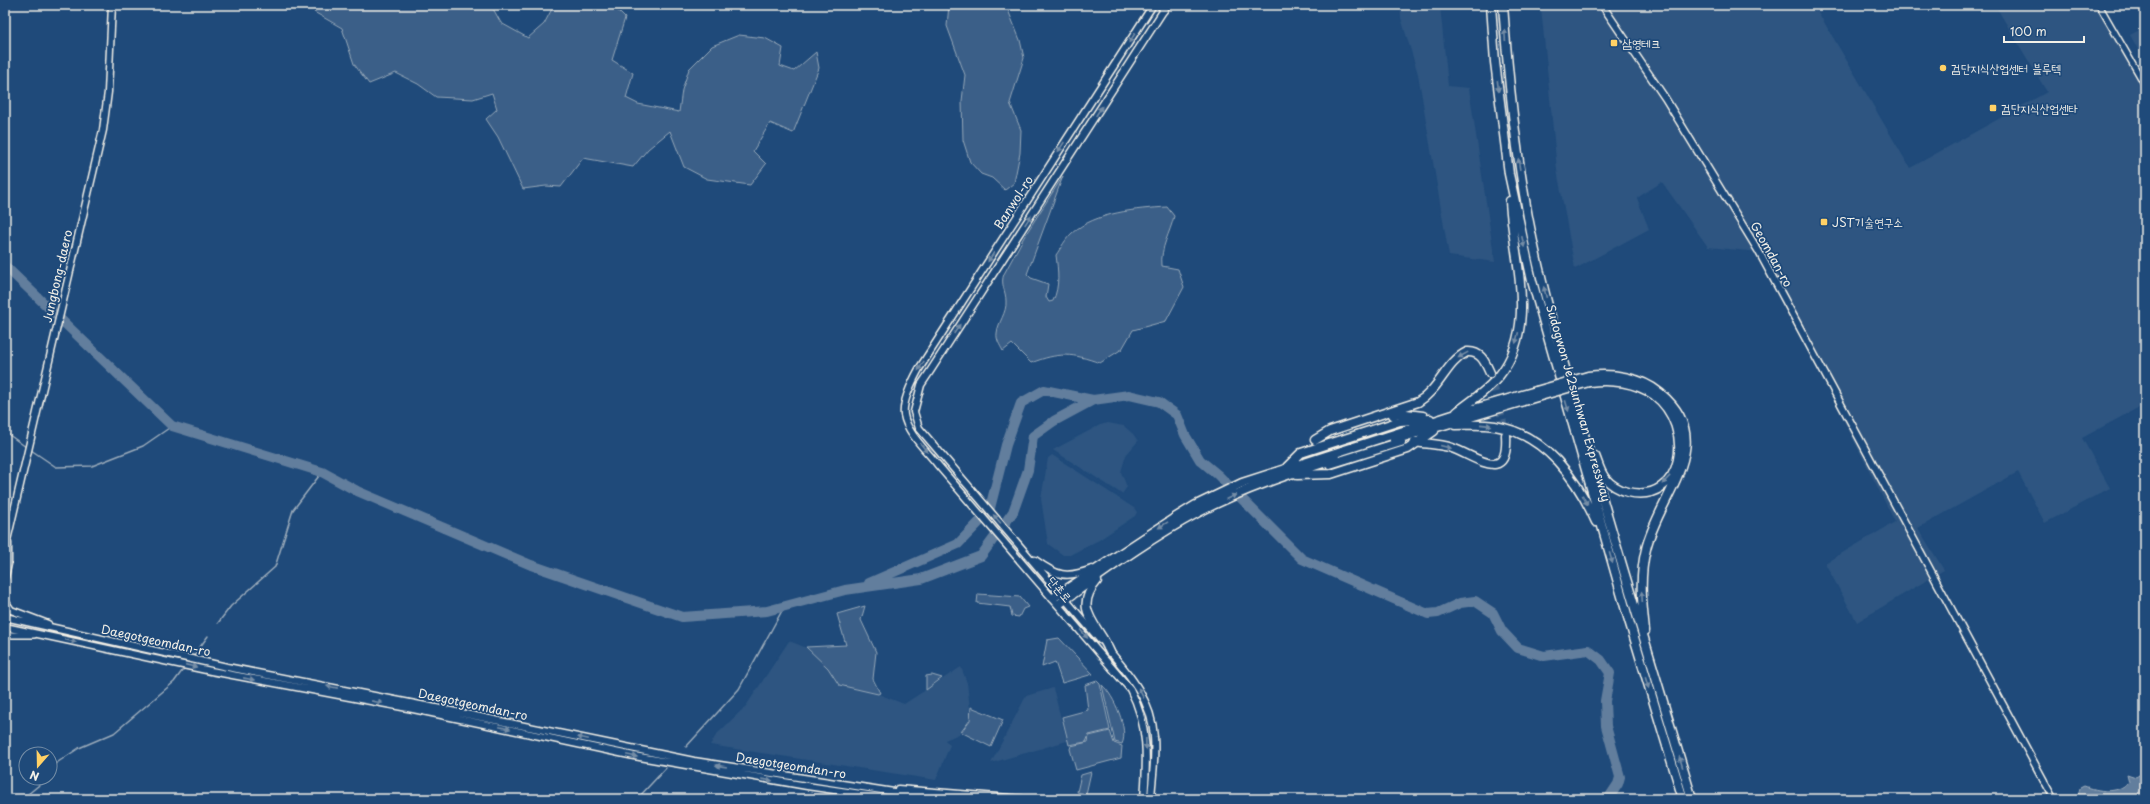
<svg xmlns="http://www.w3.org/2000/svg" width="2150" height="804" font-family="'Playpen Sans','Poor Story',sans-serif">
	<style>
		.built { fill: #2d5581 }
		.green { fill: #3a5f88; stroke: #97a8b8 }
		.water { fill: #627e9d; stroke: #9cacbb }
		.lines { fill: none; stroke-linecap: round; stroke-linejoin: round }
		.stream { stroke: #9cacbb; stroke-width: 1.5 }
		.river { stroke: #627e9d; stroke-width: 10 }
		.motorway-tunnel { stroke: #3f638a; stroke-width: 8; stroke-dasharray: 8 4; stroke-linecap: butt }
		.tertiary-casing { stroke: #f4f1e8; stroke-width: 8 }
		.secondary-casing { stroke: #f4f1e8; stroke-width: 9 }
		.motorway-casing { stroke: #f4f1e8; stroke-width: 11 }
		.tertiary { stroke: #1f4a7a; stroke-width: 5 }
		.secondary { stroke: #1f4a7a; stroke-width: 6 }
		.motorway { stroke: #1f4a7a; stroke-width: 8 }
		.motorway-bridge-casing { stroke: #f4f1e8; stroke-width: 11; stroke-linecap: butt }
		.motorway-bridge { stroke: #1f4a7a; stroke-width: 8 }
		.oneway { fill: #748da6 }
		.poi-dot { fill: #ffd166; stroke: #1f4a7a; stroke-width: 1.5 }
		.labels { text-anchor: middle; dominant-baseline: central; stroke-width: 3.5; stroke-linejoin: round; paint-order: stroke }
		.poi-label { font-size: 12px; fill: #f4f1e8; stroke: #1f4a7a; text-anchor: start }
		.street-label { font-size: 12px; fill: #f4f1e8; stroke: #1f4a7a }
	</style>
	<rect width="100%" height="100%" fill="#1f4a7a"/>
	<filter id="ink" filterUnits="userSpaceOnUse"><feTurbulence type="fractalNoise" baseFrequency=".025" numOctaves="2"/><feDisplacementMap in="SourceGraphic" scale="8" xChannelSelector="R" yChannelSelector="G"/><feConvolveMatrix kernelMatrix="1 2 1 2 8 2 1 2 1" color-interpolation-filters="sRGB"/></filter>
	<g filter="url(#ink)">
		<path class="built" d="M1400 5H1440L1448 86 1469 88 1495 262 1449 256 1418 74 1401 18Z
			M1586 5H1814L1910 168 2047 92 1995 5H2094L2122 50 2145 92V404L2082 438 2110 488 2045 523 2018 472 1918 528 1944 570 1857 622 1825 563 1895 522 1759 252 1708 247 1662 182 1637 198 1649 229 1575 269 1557 170 1541 7Z
			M2145 27V62L2130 35Z
			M1108 423 1124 426 1133 434 1138 441 1126 455 1121 472 1127 487 1122 494 1053 450 1100 425Z
			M1052 455 1134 508 1137 512 1135 516 1099 540 1070 555H1063L1048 544 1041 499 1048 458Z
			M789 641 807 648 828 668 839 685 881 695 904 704 961 667 967 683 971 717 959 734 945 740 950 745 936 780 710 745 717 734 746 706Z
			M1053 688 1067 741 991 763 1026 696Z
			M676 794 686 796 704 799H664Z"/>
		<path class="green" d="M317 5H491L501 23 528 38 544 24 554 5H612L625 18 612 60 633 73 626 98 638 104 679 112 682 90 689 69 712 46 739 35 765 38 783 48 780 66 794 71 816 52 819 68 793 133 770 123 753 151 766 164 750 185 707 179 684 167 670 131 648 149 633 167 583 158 561 187 546 186 523 189 498 137 486 119 497 109 492 93 473 99 436 97 418 84 396 73 369 84 354 64 342 28 314 12Z
			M949 5H1006L1020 40 1024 58 1010 103 1021 130 1020 153 1014 183 1005 190 992 178 981 174 970 162 963 140 962 101 965 75 947 26Z
			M1063 176 1027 274 1031 278 1048 284 1046 297 1049 302 1053 301C1060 286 1058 271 1056 255 1061 248 1066 238 1072 233 1096 212 1137 209 1167 207L1174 216C1170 234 1160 247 1162 266L1178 269 1184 287 1166 321 1133 330 1122 349 1100 363C1072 353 1059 352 1031 363L1012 344 1003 351C1000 345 996 340 997 333 998 322 1007 313 1006 301 1006 291 1000 284 1004 274L1024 237Z
			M978 594 1020 597 1028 607 1023 609 1019 617 1012 616 1010 607 977 603Z
			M865 606 861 620 876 652 873 679 880 693 878 694 839 685 828 668 806 647 846 645 837 614Z
			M1059 638 1093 674 1062 683 1055 662 1042 667 1047 640Z
			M932 675 942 678 926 690V676Z
			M1097 681 1100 684 1110 730 1089 735 1086 742 1069 745 1062 717 1088 710 1085 685Z
			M1102 685C1114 695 1129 730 1122 744L1115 742Z
			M971 707 1003 720 991 747 961 732 970 720Z
			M1110 731 1114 743 1122 746 1121 758 1076 770 1070 749 1071 746 1088 742 1089 736Z
			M1091 772 1086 794 1077 792 1081 775Z"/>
		<path class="water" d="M2145 771V799H2077L2080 788 2084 786C2099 791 2116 795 2129 782L2127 774 2136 777Z"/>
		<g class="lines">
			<path class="stream" d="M5 432 26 447
				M31 450 56 467 92 466 143 446 172 426
				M218 623 231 606 275 567 293 510 322 472
				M192 658 208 636
				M686 747 739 689 784 607
				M50 771 55 764 79 748 114 733 174 682 185 667
				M22 799 38 786 44 778
				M637 799 666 768"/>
			<path class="river" d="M5 266 172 426 322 472 357 491 531 565 682 617 767 611 845 590 921 579 981 556 1013 512 1028 470 1033 436 1054 421 1093 400 1129 395 1159 402 1177 415 1185 435 1200 460 1218 475 1302 559 1428 614 1438 613 1460 603 1475 601 1493 613 1502 631 1518 648 1544 656 1588 650 1601 660 1610 673 1605 701 1606 726 1620 777 1618 784 1608 799
				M869 583 958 544 989 512 1006 445 1021 403 1044 390 1093 400"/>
			<path class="motorway-tunnel" d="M1490 373 1506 434"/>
			<defs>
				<path id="tertiary" d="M1159 5 1164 11
					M2099 5 2145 85
					M5 635H34
					M2044 781 2054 799"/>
				<path id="secondary" d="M1602 5 1665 98 1759 252 2044 781
					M5 549 103 130 108 92 112 5
					M1035 560C1057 576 1066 579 1092 569
					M5 577 8 564V543
					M5 601 11 610 48 624
					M5 617 227 667 461 713 694 761 939 799
					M5 627 211 671 413 709 634 756 807 786 895 799
					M1100 640 919 428 914 412 921 385 929 373 1167 5
					M1107 648C1130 675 1152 701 1154 737 1156 758 1152 779 1151 799
					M898 789 1022 799
					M1144 799C1147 760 1149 725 1130 689L937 464C926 450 907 433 904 415 902 402 913 380 919 369L1153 5"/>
				<path id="motorway" d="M1491 5 1495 62 1509 174 1532 281 1627 614 1683 799
					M1503 5C1508 76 1515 147 1528 217 1543 297 1567 374 1589 452 1622 568 1658 683 1692 799
					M1588 376C1613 373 1641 377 1660 393 1720 442 1658 496 1646 549 1639 577 1642 604 1645 631
					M1589 382C1611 379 1636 382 1654 395 1696 427 1684 505 1628 492 1620 490 1611 485 1605 478 1600 472 1598 463 1595 456
					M1457 412C1471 401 1487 391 1499 376 1539 327 1513 258 1510 201
					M1393 415 1398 413 1423 416
					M1455 425C1469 425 1482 424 1495 426 1545 434 1577 479 1596 522
					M1315 440 1330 431 1418 402C1440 389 1446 362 1467 352 1481 351 1485 362 1490 373
					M1394 440 1537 397
					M1415 442C1427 444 1440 444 1452 448 1477 457 1509 485 1506 435
					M1330 464 1401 442
					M1287 467 1301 453 1400 421 1430 419
					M1297 475 1331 474 1408 449 1434 431
					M1097 581C1072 610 1098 624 1110 652
					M1053 598 1173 519 1196 505 1242 483 1453 415 1536 391
					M1059 604C1104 572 1150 538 1199 512 1243 489 1289 474 1336 459"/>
			</defs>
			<use href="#tertiary" class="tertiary-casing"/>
			<use href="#secondary" class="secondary-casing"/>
			<use href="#motorway" class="motorway-casing"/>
			<use href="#tertiary" class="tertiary"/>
			<use href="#secondary" class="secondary"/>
			<use href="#motorway" class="motorway"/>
			<defs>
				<path id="motorway-bridge" d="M1536 391 1588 376
					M1537 397 1589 382"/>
			</defs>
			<use href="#motorway-bridge" class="motorway-bridge-casing"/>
			<use href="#motorway-bridge" class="motorway-bridge"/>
		</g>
		<defs><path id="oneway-solid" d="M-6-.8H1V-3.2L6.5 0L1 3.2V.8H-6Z"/></defs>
		<g class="oneway">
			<use href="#oneway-solid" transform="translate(1505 35) rotate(-94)"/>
			<use href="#oneway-solid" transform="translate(1132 38) rotate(123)"/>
			<use href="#oneway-solid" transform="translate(1498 86) rotate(83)"/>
			<use href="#oneway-solid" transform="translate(1099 111) rotate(-57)"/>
			<use href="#oneway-solid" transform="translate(1061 147) rotate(123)"/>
			<use href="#oneway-solid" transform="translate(1519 164) rotate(-98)"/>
			<use href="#oneway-solid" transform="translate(1028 220) rotate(-57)"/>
			<use href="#oneway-solid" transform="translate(1523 242) rotate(78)"/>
			<use href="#oneway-solid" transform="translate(991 257) rotate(123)"/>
			<use href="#oneway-solid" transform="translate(1545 292) rotate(-104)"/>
			<use href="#oneway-solid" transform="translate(957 329) rotate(-57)"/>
			<use href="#oneway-solid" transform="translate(1517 338) rotate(104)"/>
			<use href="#oneway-solid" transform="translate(1463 355) rotate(151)"/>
			<use href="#oneway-solid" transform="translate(921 366) rotate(122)"/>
			<use href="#oneway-solid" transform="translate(1567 406) rotate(74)"/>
			<use href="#oneway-solid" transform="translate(1486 425) rotate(6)"/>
			<use href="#oneway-solid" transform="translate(1446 447) rotate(14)"/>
			<use href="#oneway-solid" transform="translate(924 448) rotate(51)"/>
			<use href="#oneway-solid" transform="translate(1666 480) rotate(134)"/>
			<use href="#oneway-solid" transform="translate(1231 497) rotate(-25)"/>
			<use href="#oneway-solid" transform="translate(1585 500) rotate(62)"/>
			<use href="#oneway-solid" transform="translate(997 519) rotate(-131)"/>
			<use href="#oneway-solid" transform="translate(1163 525) rotate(148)"/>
			<use href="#oneway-solid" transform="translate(1611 558) rotate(74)"/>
			<use href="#oneway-solid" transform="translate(1642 597) rotate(-94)"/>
			<use href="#oneway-solid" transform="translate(1084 634) rotate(49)"/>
			<use href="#oneway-solid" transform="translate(71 641) rotate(12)"/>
			<use href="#oneway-solid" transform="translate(191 666) rotate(13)"/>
			<use href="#oneway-solid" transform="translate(249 679) rotate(11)"/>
			<use href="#oneway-solid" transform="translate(1647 683) rotate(73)"/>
			<use href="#oneway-solid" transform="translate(332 687) rotate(-169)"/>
			<use href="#oneway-solid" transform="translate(1141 693) rotate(-118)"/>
			<use href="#oneway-solid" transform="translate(377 702) rotate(11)"/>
			<use href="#oneway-solid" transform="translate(505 728) rotate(12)"/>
			<use href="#oneway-solid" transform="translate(583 738) rotate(-168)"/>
			<use href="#oneway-solid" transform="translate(1146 744) rotate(89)"/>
			<use href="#oneway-solid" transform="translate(632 756) rotate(12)"/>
			<use href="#oneway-solid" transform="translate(1681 762) rotate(-107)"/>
			<use href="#oneway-solid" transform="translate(721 766) rotate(-171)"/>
			<use href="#oneway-solid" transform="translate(767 780) rotate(9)"/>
		</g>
	</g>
	<g class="poi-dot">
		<rect x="1610" y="39" width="8" height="8" rx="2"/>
		<circle cx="1943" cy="68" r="4"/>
		<rect x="1989" y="104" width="8" height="8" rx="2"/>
		<rect x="1820" y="218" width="8" height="8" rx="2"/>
	</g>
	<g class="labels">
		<g class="poi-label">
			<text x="1622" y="43">삼영테크</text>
			<text x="1951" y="68">검단지식산업센터 블루텍</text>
			<text x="2001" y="108">검단지식산업센타</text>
			<text x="1832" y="222">JST기술연구소</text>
		</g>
		<g class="street-label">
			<text transform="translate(1013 202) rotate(-57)">Banwol-ro</text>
			<text transform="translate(1772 254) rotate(61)">Geomdan-ro</text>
			<text transform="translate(57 276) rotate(-77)">Jungbong-daero</text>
			<text transform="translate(1579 403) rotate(74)">Sudogwon Je2sunhwan Expressway</text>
			<text transform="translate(1060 589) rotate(49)">단촌로</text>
			<text transform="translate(156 640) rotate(12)">Daegotgeomdan-ro</text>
			<text transform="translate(473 704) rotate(12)">Daegotgeomdan-ro</text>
			<text transform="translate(791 765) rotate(9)">Daegotgeomdan-ro</text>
		</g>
	</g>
	<rect width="2150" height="804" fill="none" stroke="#1f4a7a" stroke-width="20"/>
	<rect x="10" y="10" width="2130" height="784" fill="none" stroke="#f4f1e8" stroke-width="1.5" filter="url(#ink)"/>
	<g transform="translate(38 766) rotate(200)"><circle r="19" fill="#1f4a7a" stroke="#748da6"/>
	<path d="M0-3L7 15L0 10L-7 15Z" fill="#ffd166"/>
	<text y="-6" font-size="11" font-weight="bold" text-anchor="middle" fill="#f4f1e8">N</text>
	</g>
	<path d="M2004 36v6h80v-6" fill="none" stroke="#f4f1e8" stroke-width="2"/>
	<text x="2010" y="36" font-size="12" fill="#f4f1e8" stroke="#1f4a7a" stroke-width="3" paint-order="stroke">100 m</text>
</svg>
